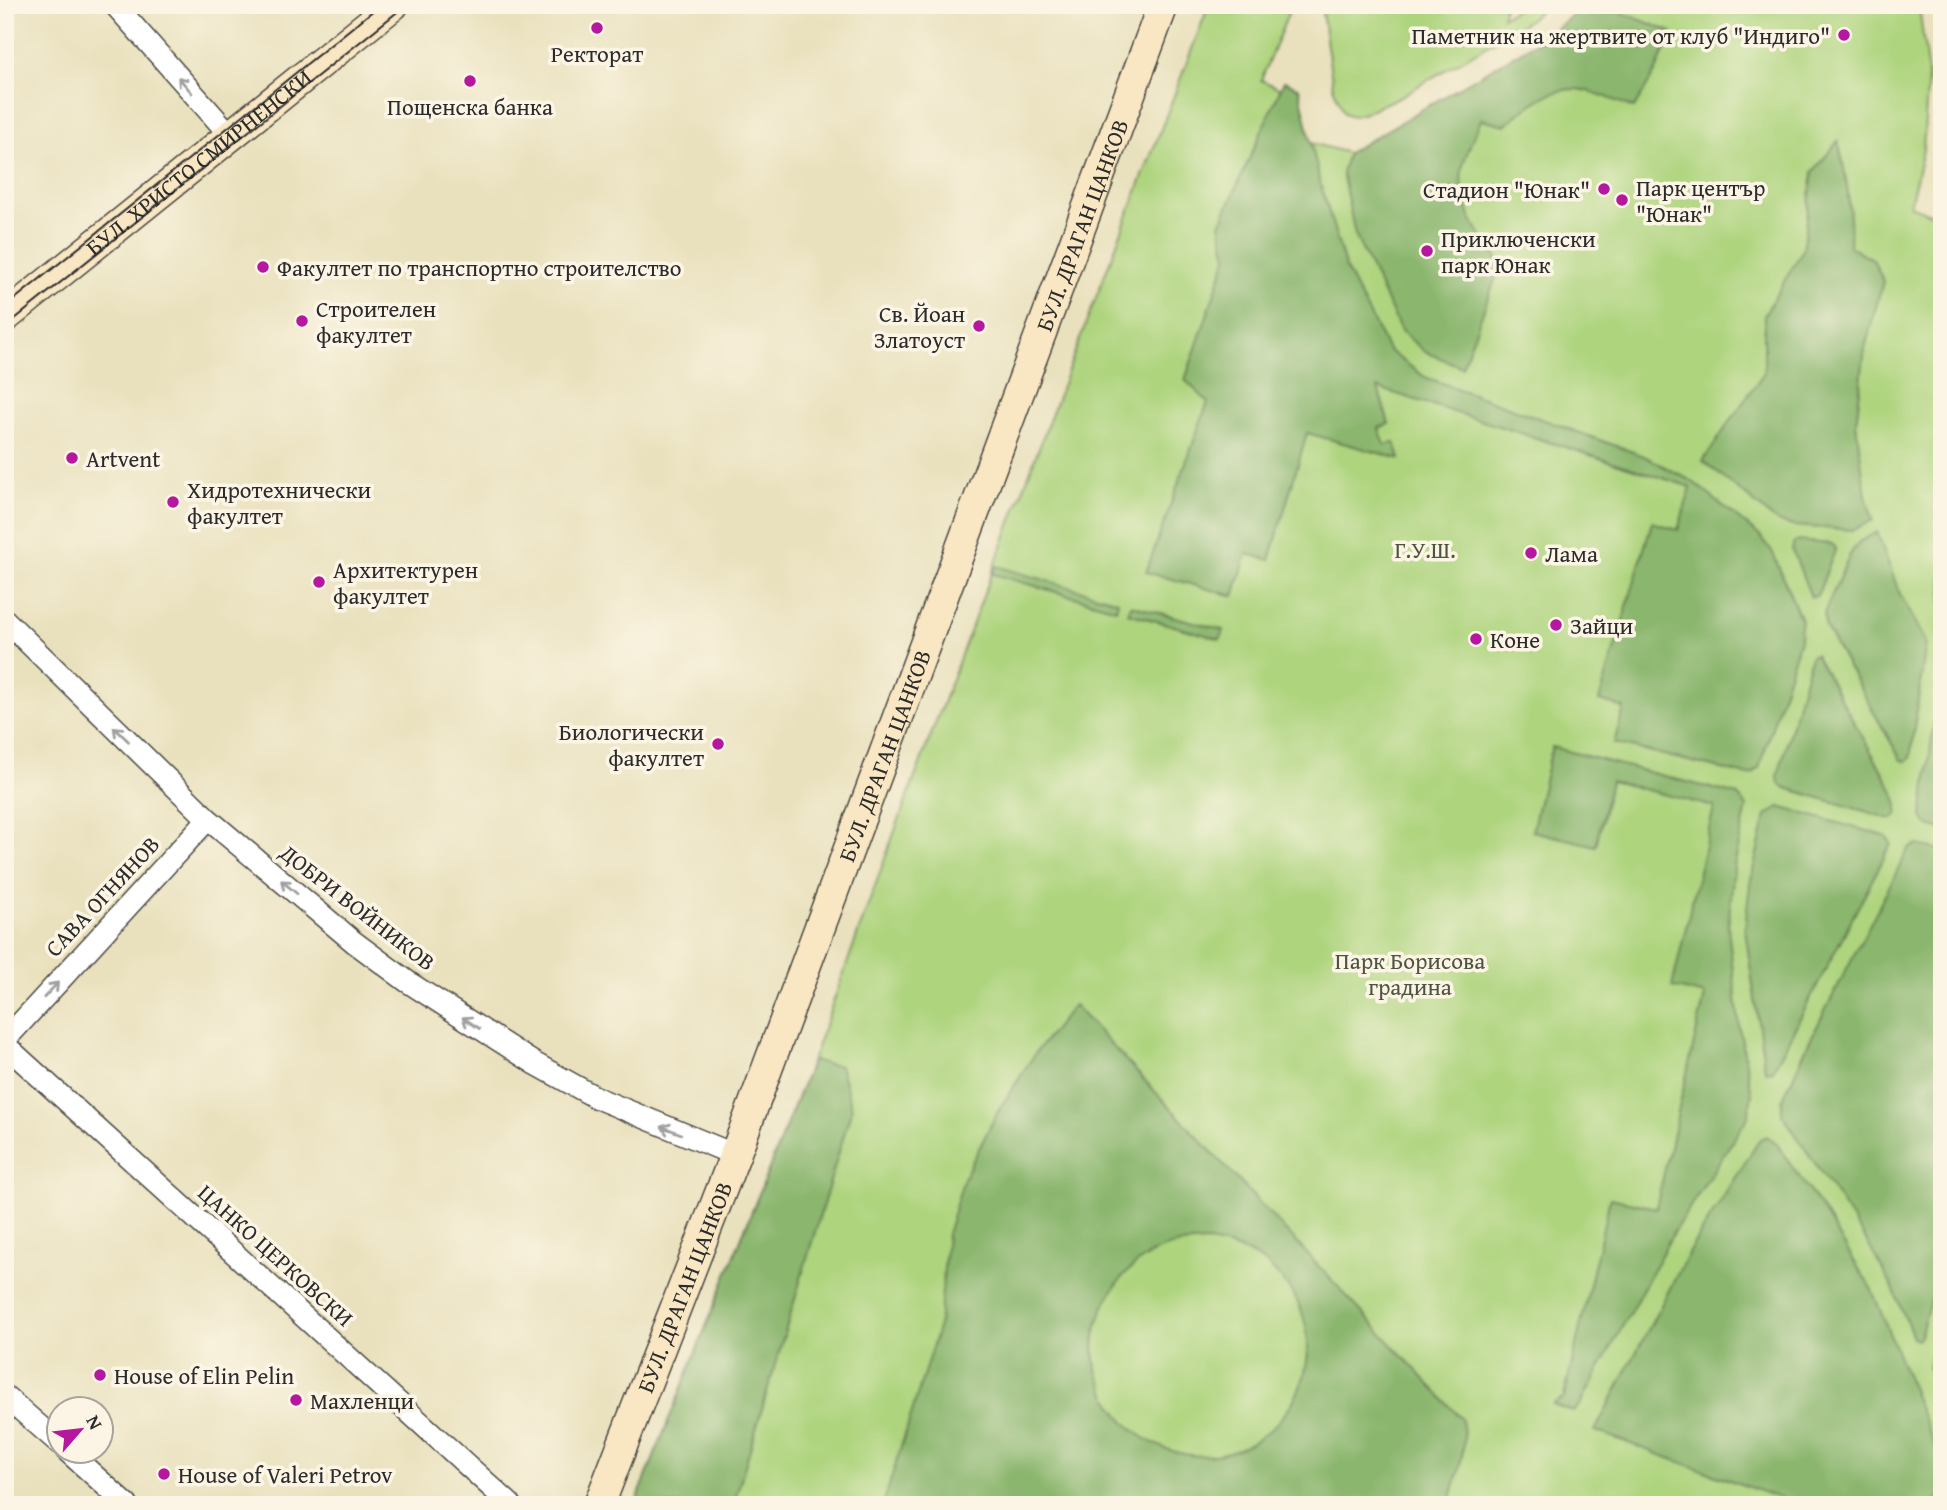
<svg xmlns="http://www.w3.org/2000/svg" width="1947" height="1510" font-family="'Gentium Book Plus',serif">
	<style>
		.green { fill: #aed47e; stroke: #6c8054; stroke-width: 2 }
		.forest { fill: #8ab66d; stroke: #5a704c; stroke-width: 2; fill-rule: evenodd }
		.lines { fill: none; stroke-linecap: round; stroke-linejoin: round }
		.street-casing { stroke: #484641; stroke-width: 24 }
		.secondary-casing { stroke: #484641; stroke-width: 33 }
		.street { stroke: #fff; stroke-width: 21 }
		.secondary { stroke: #f9e7c3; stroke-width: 30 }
		.tram { stroke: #2b2b2b; stroke-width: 2 }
		.oneway { stroke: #a0a0a0 }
		.poi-dot { fill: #b5179e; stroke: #fcf5e5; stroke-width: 2.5 }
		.labels { text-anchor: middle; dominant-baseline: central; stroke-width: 7; stroke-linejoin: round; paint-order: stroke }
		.poi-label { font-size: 23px; fill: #2b2b2b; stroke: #fcf5e5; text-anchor: start }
		.street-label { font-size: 23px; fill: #2b2b2b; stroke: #fcf5e5 }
		.park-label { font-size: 23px; fill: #4c5540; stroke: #fcf5e5 }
	</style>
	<rect width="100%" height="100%" fill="#fcf5e5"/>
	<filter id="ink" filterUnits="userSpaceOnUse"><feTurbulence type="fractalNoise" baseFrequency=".0143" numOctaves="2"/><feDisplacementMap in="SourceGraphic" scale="14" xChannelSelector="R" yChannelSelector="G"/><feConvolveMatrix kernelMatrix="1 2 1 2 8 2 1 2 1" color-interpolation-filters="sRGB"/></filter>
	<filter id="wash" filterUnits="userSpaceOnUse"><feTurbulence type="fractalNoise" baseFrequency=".00686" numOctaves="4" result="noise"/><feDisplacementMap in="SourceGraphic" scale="28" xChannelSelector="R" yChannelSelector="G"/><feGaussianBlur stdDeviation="1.57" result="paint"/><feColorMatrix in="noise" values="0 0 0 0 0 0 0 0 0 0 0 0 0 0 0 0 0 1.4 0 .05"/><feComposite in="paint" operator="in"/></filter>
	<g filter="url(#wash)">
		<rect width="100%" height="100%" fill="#e9e1bd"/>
		<path class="green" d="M1209 5H1287L1288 14 1261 80 1281 89 1284 81 1299 88 1311 143 1348 153 1501 65 1547 36 1585 5H1902L1920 13 1928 75 1923 150 1910 205 1942 218V1505H635L812 1061 893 836 1073 357Z
			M1321 5H1505L1502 17 1524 5H1548L1523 24 1401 96 1362 114 1352 116 1344 113 1333 87Z"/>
		<path class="forest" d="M1585 5H1602L1672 32 1656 71 1634 108C1618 102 1592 90 1577 89 1548 88 1526 108 1505 125L1481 119C1475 134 1467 150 1463 165 1454 200 1481 238 1501 264L1462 367 1425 352 1401 331 1355 235 1342 172 1348 153 1547 36Z
			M1284 81 1299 88 1320 182 1346 269 1388 350 1425 377 1644 456 1692 481 1760 536 1772 551 1801 620 1800 640 1759 768 1753 774 1746 775 1614 743 1624 708 1599 701 1652 522 1678 530 1691 487 1378 388 1389 424 1379 428 1385 445 1395 442 1400 459 1307 433 1270 560 1247 554 1234 596 1146 572 1208 402 1185 380 1227 257 1220 224Z
			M1838 141C1847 177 1852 210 1850 247L1873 259 1883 281 1865 348 1856 424 1866 496 1873 520 1853 530 1793 526 1778 522 1703 461 1764 372V315L1803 250 1813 172Z
			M1877 532 1899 592 1926 642 1910 758 1906 761 1901 760 1826 628 1824 618 1825 611 1849 556 1859 542Z
			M1797 541 1832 544 1836 548 1817 596 1811 597 1792 549 1794 543Z
			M996 566 1118 601 1116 609 993 574Z
			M1131 605 1223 630 1220 639 1128 613Z
			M1815 654 1893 790 1898 805 1897 815 1891 819 1786 788 1779 784 1778 775 1811 656Z
			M1941 666 1942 668V829L1928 825 1922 817Z
			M1552 747 1737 795 1747 807 1734 867 1728 927 1740 1032 1752 1094 1748 1117 1673 1233 1580 1405 1573 1412 1553 1404 1564 1397 1610 1198 1656 1208 1705 995 1672 987 1714 807 1611 781 1596 846 1532 831Z
			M1779 807 1886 836 1891 844 1773 1070 1765 1071 1745 929 1750 883 1766 816Z
			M1918 845 1942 850V1260L1920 1336 1917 1339 1913 1337 1893 1288 1864 1237 1782 1114V1101L1808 1044 1909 848Z
			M1074 1005 1461 1418C1470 1444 1456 1478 1449 1505H883L939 1325 947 1234 964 1178 998 1111 1036 1052ZM1208 1242C1226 1245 1242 1249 1258 1258 1270 1265 1280 1276 1288 1287 1349 1370 1260 1487 1164 1448 1131 1435 1110 1410 1099 1376 1083 1330 1111 1277 1151 1254 1168 1244 1188 1243 1208 1242Z
			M812 1061 840 1066 852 1108 736 1496 737 1505H635Z
			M1767 1136 1776 1143 1824 1212 1872 1290 1941 1462 1942 1492 1934 1505H1798L1595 1431 1690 1250 1760 1139Z
			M1942 1312V1410L1928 1367Z"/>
	</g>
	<g filter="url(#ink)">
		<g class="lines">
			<defs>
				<path id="street" d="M115 5 231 136
					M5 620 208 819 354 942 408 982 534 1063 597 1098 735 1155
					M5 1040 208 819
					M5 1045 511 1505
					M5 1396 60 1444
					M66 1450 127 1505"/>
				<g id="secondary">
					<path id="s1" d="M5 317 393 5"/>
					<path id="s2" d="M599 1505 735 1155 1163 5"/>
				</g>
			</defs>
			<use href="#street" class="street-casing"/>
			<use href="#secondary" class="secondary-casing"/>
			<use href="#street" class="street"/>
			<use href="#secondary" class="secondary"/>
			<path class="tram" d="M5 307 380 5
				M5 327 406 5"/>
		</g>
		<defs><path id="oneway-shaft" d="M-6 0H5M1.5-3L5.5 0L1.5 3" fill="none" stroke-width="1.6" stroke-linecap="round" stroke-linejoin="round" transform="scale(1.75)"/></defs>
		<g class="oneway">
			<use href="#oneway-shaft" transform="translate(185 85) rotate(-131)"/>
			<use href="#oneway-shaft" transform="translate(121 734) rotate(-136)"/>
			<use href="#oneway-shaft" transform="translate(289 887) rotate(-140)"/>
			<use href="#oneway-shaft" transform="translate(51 990) rotate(-47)"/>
			<use href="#oneway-shaft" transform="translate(471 1023) rotate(-147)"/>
			<use href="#oneway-shaft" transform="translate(671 1130) rotate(-159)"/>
		</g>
	</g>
	<g class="poi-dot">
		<circle cx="597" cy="28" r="7"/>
		<circle cx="1844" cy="35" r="7"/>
		<circle cx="470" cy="81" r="7"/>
		<circle cx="1604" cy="189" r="7"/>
		<circle cx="1622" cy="200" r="7"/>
		<circle cx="1427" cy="251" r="7"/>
		<circle cx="263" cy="267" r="7"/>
		<circle cx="302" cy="321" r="7"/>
		<circle cx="979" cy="326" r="7"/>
		<circle cx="72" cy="458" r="7"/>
		<circle cx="173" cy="502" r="7"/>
		<circle cx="1531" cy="553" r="7"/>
		<circle cx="319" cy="582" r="7"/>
		<circle cx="1556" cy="625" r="7"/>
		<circle cx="1476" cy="639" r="7"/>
		<circle cx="718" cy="744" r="7"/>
		<circle cx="100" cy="1375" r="7"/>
		<circle cx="296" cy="1400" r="7"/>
		<circle cx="164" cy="1474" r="7"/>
	</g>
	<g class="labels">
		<g class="poi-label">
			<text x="1830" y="35" text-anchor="end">Паметник на жертвите от клуб "Индиго"</text>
			<text x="597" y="53" text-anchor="middle">Ректорат</text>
			<text x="470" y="106" text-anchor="middle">Пощенска банка</text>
			<text x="1636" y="187">Парк център<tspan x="1636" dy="26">"Юнак"</tspan></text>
			<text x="1590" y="189" text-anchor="end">Стадион "Юнак"</text>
			<text x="1441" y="238">Приключенски<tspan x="1441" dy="26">парк Юнак</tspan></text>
			<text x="277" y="267">Факултет по транспортно строителство</text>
			<text x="316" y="308">Строителен<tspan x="316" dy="26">факултет</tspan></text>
			<text x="965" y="313" text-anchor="end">Св. Йоан<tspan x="965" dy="26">Златоуст</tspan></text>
			<text x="86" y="458">Artvent</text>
			<text x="187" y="489">Хидротехнически<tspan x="187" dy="26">факултет</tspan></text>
			<text x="1545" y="553">Лама</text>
			<text x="333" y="569">Архитектурен<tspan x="333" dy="26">факултет</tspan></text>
			<text x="1570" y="625">Зайци</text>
			<text x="1490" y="639">Коне</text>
			<text x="704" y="731" text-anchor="end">Биологически<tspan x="704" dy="26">факултет</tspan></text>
			<text x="114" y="1375">House of Elin Pelin</text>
			<text x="310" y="1400">Махленци</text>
			<text x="178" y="1474">House of Valeri Petrov</text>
		</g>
		<g class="street-label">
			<text stroke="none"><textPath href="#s1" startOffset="248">БУЛ. ХРИСТО СМИРНЕНСКИ</textPath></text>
			<text stroke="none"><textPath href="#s2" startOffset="1368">БУЛ. ДРАГАН ЦАНКОВ</textPath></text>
			<text stroke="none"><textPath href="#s2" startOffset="802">БУЛ. ДРАГАН ЦАНКОВ</textPath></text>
			<text transform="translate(102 896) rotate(-47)">САВА ОГНЯНОВ</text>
			<text transform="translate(358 907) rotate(38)">ДОБРИ ВОЙНИКОВ</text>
			<text transform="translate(276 1255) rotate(42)">ЦАНКО ЦЕРКОВСКИ</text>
			<text stroke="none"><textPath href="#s2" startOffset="234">БУЛ. ДРАГАН ЦАНКОВ</textPath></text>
		</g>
		<g class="park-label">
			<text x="1425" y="549">Г.У.Ш.</text>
			<text x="1410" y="960">Парк Борисова<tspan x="1410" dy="26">градина</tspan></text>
		</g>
	</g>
	<rect width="1947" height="1510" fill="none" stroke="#fcf5e5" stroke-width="28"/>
	<g transform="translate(80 1430) rotate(62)"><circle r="33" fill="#fcf5e5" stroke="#a8a49b" stroke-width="2"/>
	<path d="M0-5L12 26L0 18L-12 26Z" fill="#b5179e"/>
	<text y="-10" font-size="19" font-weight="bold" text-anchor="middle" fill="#2b2b2b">N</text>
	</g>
</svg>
